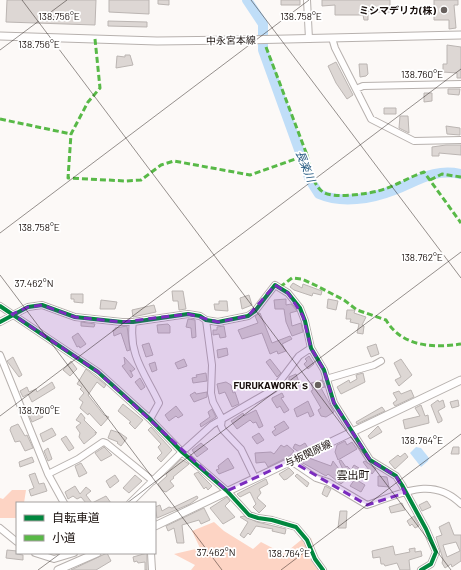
<svg xmlns="http://www.w3.org/2000/svg" width="461" height="570" font-family="Barlow,'Noto Sans JP',sans-serif">
	<style>
		.forest { fill: #fdd4c4 }
		.water { fill: #c0def8 }
		.lines { fill: none; stroke-linecap: round; stroke-linejoin: round }
		.river { stroke: #c0def8; stroke-width: 10 }
		.building { fill: #ddd7d4; stroke: #bbb5b2; fill-rule: evenodd }
		.minor-casing { stroke: #b7b1ae; stroke-width: 8 }
		.major-casing { stroke: #b7b1ae; stroke-width: 9 }
		.minor { stroke: #fffefe; stroke-width: 6 }
		.major { stroke: #fffefe; stroke-width: 7 }
		.quiet { stroke: #58b947; stroke-width: 3; stroke-dasharray: 6 3; stroke-linecap: butt }
		.cycleway-casing { stroke: #fff; stroke-width: 6 }
		.cycleway { stroke: #00873e; stroke-width: 4 }
		.marked { fill: #7b2cbf; fill-opacity: 0.2; stroke: #7b2cbf; stroke-width: 3; stroke-dasharray: 8 5; stroke-linejoin: round }
		.ticks { fill: none; stroke: #180f0c; stroke-width: 1; stroke-opacity: 0.45 }
		.poi-dot { fill: #68615e; stroke: #fff; stroke-width: 1.5 }
		.labels { text-anchor: middle; dominant-baseline: central; stroke-width: 3.5; stroke-linejoin: round; paint-order: stroke }
		.poi-label { font-size: 10px; font-weight: bold; fill: #180f0c; stroke: #fff; text-anchor: end }
		.street-label { font-size: 10px; fill: #180f0c; stroke: #fff }
		.water-label { font-size: 11px; font-style: italic; fill: #1d537c; stroke: #fff }
		.neighbourhood-label { font-size: 11px; fill: #180f0c; stroke: #fff }
		.ticks-label { font-size: 10px; text-anchor: middle; fill: #180f0c; stroke: #fff; stroke-width: 3.5; stroke-linejoin: round; paint-order: stroke }
	</style>
	<rect width="100%" height="100%" fill="#fcf9f7"/>
	<path class="forest" d="M12 490H26L24 503H17V518H0V498L3 499Z
		M214 522 224 531 253 549 261 542 284 554 301 540 311 538 323 570H191L195 565 174 554 200 548 192 531Z"/>
	<path class="water" d="M416 447 421 448 429 458 428 461 421 467 410 453Z"/>
	<g class="lines">
		<path class="river" d="M247 0 263 24V50L310 180 319 194C342 204 371 199 394 190 418 181 434 168 461 174"/>
	</g>
	<path class="building" d="M7 0H96L95 25 6 22Z
		M109 0H149V14L109 12Z
		M158 0H169V5L158 4Z
		M281 0H300V5H281Z
		M322 0H390V12H368V20H364L363 15H335V5L322 6Z
		M434 0H458V5H454L456 28 449 29V20H434Z
		M108 21 147 22V27L108 26Z
		M447 45 461 47V78H457V73L443 72V64H447Z
		M125 55H130L133 65 116 68 117 56 125 57Z
		M336 62 353 95 347 99 336 83 328 66Z
		M359 64H367L368 74 366 76 360 77Z
		M448 89H460L459 95 448 94Z
		M424 93H432V101L424 102Z
		M384 108H396V114H384Z
		M400 116H408L409 133 399 128Z
		M446 126 460 128V135L447 134Z
		M446 145H461V155L439 153V156H432V147Z
		M293 283 302 288 303 284 322 291 321 295 313 293 312 296 294 290 290 287Z
		M172 291H183L186 309 179 310 178 301H173Z
		M71 294H83V303L74 302V299H71Z
		M249 295 252 305 242 309 240 298Z
		M286 299V305L291 304 297 311 290 313 292 326 301 323 303 332 292 336 286 322 284 309H275L274 300Z
		M328 299 338 301 336 310 327 308Z
		M101 300 117 302 115 309H100Z
		M219 301H227L228 311 215 310 214 304H219Z
		M154 305 156 312 133 317 132 310Z
		M347 310H355L354 313 366 317 362 325 364 326 363 334 357 333 359 324 350 322 351 319H346Z
		M260 313 272 343 290 336 292 339 282 344 286 351 278 354 277 351 270 354 262 333 242 339 238 330 258 323 255 316Z
		M188 319 195 320 196 337 192 338 191 328 186 327Z
		M81 322 95 324 94 327 81 326Z
		M168 324 170 326V333H158L157 325Z
		M127 326 130 350 127 351 121 333 114 336 113 330H115V328Z
		M224 326 226 337 220 338 219 334 213 335V330H217V327Z
		M78 333 86 344 80 348 79 346 77 347 72 337Z
		M149 343 153 355 146 357 142 345Z
		M376 344 379 354 371 357 367 347Z
		M227 348 228 355 218 358 217 350Z
		M309 356 314 364 308 369 304 364 307 361 305 359Z
		M13 357 22 375 19 377 7 361Z
		M124 357 135 369 131 372 130 370 133 376 131 378 122 366 125 364Z
		M184 359 187 366 178 369 175 363Z
		M270 359 281 373 277 377 266 362Z
		M401 359 412 375 399 386 395 380 401 377 394 363Z
		M71 361 77 369 70 376 63 370Z
		M155 362 157 370 152 372 149 364Z
		M86 369 106 385 104 388 97 382 88 395 104 415 109 417 101 426 89 413 88 415 80 408 83 402 79 399 84 393 80 389 82 387 77 384Z
		M206 373 207 381 193 383 192 378 197 377 196 375Z
		M363 373 365 382 341 394 337 387 349 380 350 383 357 379 356 375Z
		M296 374 299 382 285 387 284 383 289 380V377Z
		M140 378 145 387 141 390 135 382Z
		M322 380 325 387 321 388 334 412 326 417 321 416 318 410 321 408 311 391 313 390 311 383Z
		M52 382 55 388 32 402 28 394 23 397 20 391 27 387 29 392 36 389 37 392Z
		M226 382 231 385 233 393 235 392 239 404 232 407 225 392 219 394 217 384Z
		M411 390 414 397 395 406 393 403 397 400 393 393 399 391 401 394Z
		M195 392 196 394 207 392V397L194 402 190 395Z
		M282 393 284 397 281 398 289 410 284 413 280 406 277 408 272 400V398Z
		M438 400 439 402 443 400 445 407 438 411 442 419V421L438 423 431 405Z
		M458 400 459 406 452 408 450 402Z
		M308 401 314 415 310 417 308 412 297 417 294 409Z
		M123 404 143 420 135 429 129 423 131 422 118 411Z
		M421 405 425 416 428 415 429 423 405 429 403 420 420 416 415 408Z
		M176 406 183 415 178 418 176 416 169 421 165 415Z
		M382 407 385 411 357 424 356 422Z
		M212 409 216 417 201 427 200 424 210 417 208 412Z
		M256 410 263 426 259 428 256 422 253 423 250 420 237 429 231 421 243 413 244 416Z
		M39 411 43 417 32 422 29 415Z
		M81 413 85 418 84 420 97 433 95 432 96 434 84 444 79 437 80 433 76 427 81 423 76 420Z
		M284 421 289 428 275 436 272 432 276 429 274 427Z
		M18 424 25 436 27 435 33 448 25 451 20 441 15 442 10 430 11 427Z
		M378 426 382 432 370 439 368 436Z
		M151 427 172 450 161 462 157 458 162 453 158 447 161 444 148 430Z
		M52 428 56 435 43 442 40 434Z
		M111 430 120 433 127 438 121 446 117 443 118 442 108 438Z
		M259 433 264 440 257 444 252 437Z
		M66 436 74 448 69 451 61 439Z
		M345 441 347 445 352 442 357 449 338 460 335 452 337 445Z
		M201 443 208 449 197 457 192 450Z
		M305 443 308 448 299 452 293 448 295 444 300 446Z
		M281 445 284 447 287 445 294 451 290 456 268 467 265 462 256 463 255 453 271 452 274 454Z
		M104 447 112 455 101 461 95 453Z
		M453 447H459V454H451Z
		M48 448 52 459 48 461 44 451Z
		M405 453 408 457 395 469 389 462 398 455 400 457Z
		M32 457 34 462 20 467 19 462Z
		M228 458 234 468 219 474 216 470 219 469 218 466Z
		M309 458 331 466 333 461 342 473 346 476 339 461 341 460 346 467 347 466 351 470 354 465 359 468 341 484 328 474 326 476 301 462Z
		M181 459 189 464 173 477 174 478 170 481 174 486 166 492 163 491 158 484 167 476 166 474Z
		M365 461 376 469 372 474 363 462Z
		M81 463 87 473 79 477 75 466Z
		M289 468 294 473 287 479 284 480 279 474Z
		M198 472 212 486 208 490 206 487 204 489 194 474Z
		M35 473 39 484 44 483 47 491 31 496 29 490 34 488 29 475Z
		M297 474 309 483 307 487 295 476Z
		M115 475 119 481 110 488 106 481Z
		M135 475 142 481 129 493 123 488Z
		M378 476 387 477 389 487 378 486Z
		M266 479 268 484 259 489 261 493 257 498 266 506 259 513 253 507 256 504 250 492 240 497 237 494Z
		M355 479 365 485 361 492 350 486Z
		M75 486 80 494 86 487 91 491 86 495 92 503 106 496 111 503H86L81 497 77 499 73 496 68 499 65 492Z
		M325 486 331 489 327 497 322 494Z
		M197 496 198 498 190 504 157 518 155 507 160 505 162 511 169 507 172 508Z
		M227 497 230 501 225 506 235 517 223 524 210 508Z
		M427 501 431 507 422 511 419 505Z
		M402 503 405 510 391 513 389 507Z
		M204 508 210 520 201 524 199 520 182 525 184 543H177L174 528 168 531 166 526Z
		M340 511H347L346 528H338Z
		M244 516 257 522 286 529 285 534 272 531 273 529 256 526 250 535 248 533 244 538 240 535 248 522 240 517Z
		M414 516 419 526 415 528 412 524 410 526 407 521Z
		M449 522 454 535H461V561L452 567 451 564 445 568 442 563 443 559 436 537 442 535 439 527ZM456 542 460 551 447 557 443 545Z
		M393 546 395 555 410 552 409 549 415 548V552L421 551 422 556 409 560 410 570H400L397 563 385 566 384 564H381L380 557 373 558 372 551Z
		M7 550 17 551V554L23 555V560L6 558Z
		M107 553 111 561 96 570H71Z
		M147 553V570H145V562L138 563 137 561 134 562 133 557Z"/>
	<g class="lines">
		<defs>
			<path id="minor" d="M307 0 309 39
				M332 38 335 48 371 119 414 141 461 140
				M356 89 363 86 461 84
				M0 306 98 372 150 419 182 452 227 491 249 515 258 518 272 520 296 527 307 540 315 559 323 570
				M206 320 212 365 211 393 213 402 222 419 221 426 223 430 241 449 255 478
				M0 322 28 307 42 305 75 317 122 322H133L188 314 200 316 206 320 218 322 248 316 255 311 275 285 288 293 300 308 305 321 311 348 324 370 334 403 370 460 396 476 402 485 426 529 436 552 431 564 421 570
				M133 322C128 355 146 375 159 403L150 419
				M0 355 48 474 64 503
				M326 379 374 365 381 361
				M291 461 316 478 328 482 367 505C401 494 432 475 461 504
				M48 474 78 459 103 442 106 443 153 481
				M130 503 182 452 212 425 274 389 299 356 311 348
				M0 528 17 542
				M35 553 54 559 74 553
				M151 553 152 570"/>
			<path id="major" d="M0 36 157 41 238 40 461 35
				M155 526 461 380
				M58 570 97 553"/>
		</defs>
		<use href="#minor" class="minor-casing"/>
		<use href="#major" class="major-casing"/>
		<use href="#minor" class="minor"/>
		<use href="#major" class="major"/>
		<path class="quiet" d="M95 39 100 88 88 102 71 134 68 178 126 181 141 180 161 165 174 161 250 175 307 155C310 166 312 185 323 192 334 199 365 194 378 191 394 187 409 177 424 172L461 223
			M266 47 307 155
			M0 119 71 134
			M430 180 442 174 461 177
			M280 287 292 278 302 279 317 286 344 300 357 310 386 320C402 347 433 348 461 344"/>
		<defs>
			<path id="cycleway" d="M0 306 98 372 150 419 182 452 227 491 249 515 258 518 272 520 296 527 307 540 315 559 323 570
				M0 322 28 307 42 305 75 317 122 322H133L188 314 200 316 206 320 218 322 248 316 255 311 275 285 288 293 300 308 305 321 311 348 324 370 334 403 370 460 396 476 402 485 426 529 436 552 431 564 421 570"/>
		</defs>
		<use href="#cycleway" class="cycleway-casing"/>
		<use href="#cycleway" class="cycleway"/>
	</g>
	<path class="marked" d="M275 285 288 293 303 316 311 348 324 370 334 403 370 460 396 476 405 493 367 505 291 461 227 491 98 372 12 314 28 307 42 305 75 317 122 322 188 314 218 322 248 316Z"/>
	<path class="ticks" d="M22 0 451 570M251 0 461 278M0 50 67 0M0 233 309 0M0 275 222 570M0 416 461 69M127 503 461 252M38 570 61 553M281 570 461 434"/>
	<g class="poi-dot">
		<circle cx="444" cy="10" r="4"/>
		<circle cx="318" cy="385" r="4"/>
	</g>
	<g class="labels">
		<g class="poi-label">
			<text x="436" y="10">ミシマデリカ(株)</text>
			<text x="310" y="385">FURUKAWORK´ｓ</text>
		</g>
		<g class="street-label">
			<text transform="translate(231 40) rotate(-1)">中永宮本線</text>
			<text transform="translate(308 453) rotate(-25)">与板関原線</text>
		</g>
		<g class="water-label">
			<text transform="translate(306 166) rotate(68)">長楽川</text>
		</g>
		<g class="neighbourhood-label">
			<text x="353" y="474">雲出町</text>
		</g>
	</g>
	<g class="ticks-label">
		<text x="59" y="20">138.756°E</text>
		<text x="301" y="20">138.758°E</text>
		<text x="39" y="48">138.756°E</text>
		<text x="422" y="78">138.760°E</text>
		<text x="39" y="231">138.758°E</text>
		<text x="422" y="261">138.762°E</text>
		<text x="34" y="287">37.462°N</text>
		<text x="39" y="414">138.760°E</text>
		<text x="422" y="444">138.764°E</text>
		<text x="216" y="556">37.462°N</text>
		<text x="289" y="557">138.764°E</text>
	</g>
	<rect x="16" y="502" width="140" height="52" fill="#ffffff" stroke="#a39f9e"/>
	<rect x="24" y="515" width="20" height="6" fill="#00873e" stroke="#a39f9e"/>
	<text x="52" y="522" font-size="12" fill="#180f0c">自転車道</text>
	<rect x="24" y="535" width="20" height="6" fill="#58b947" stroke="#a39f9e"/>
	<text x="52" y="542" font-size="12" fill="#180f0c">小道</text>
</svg>
